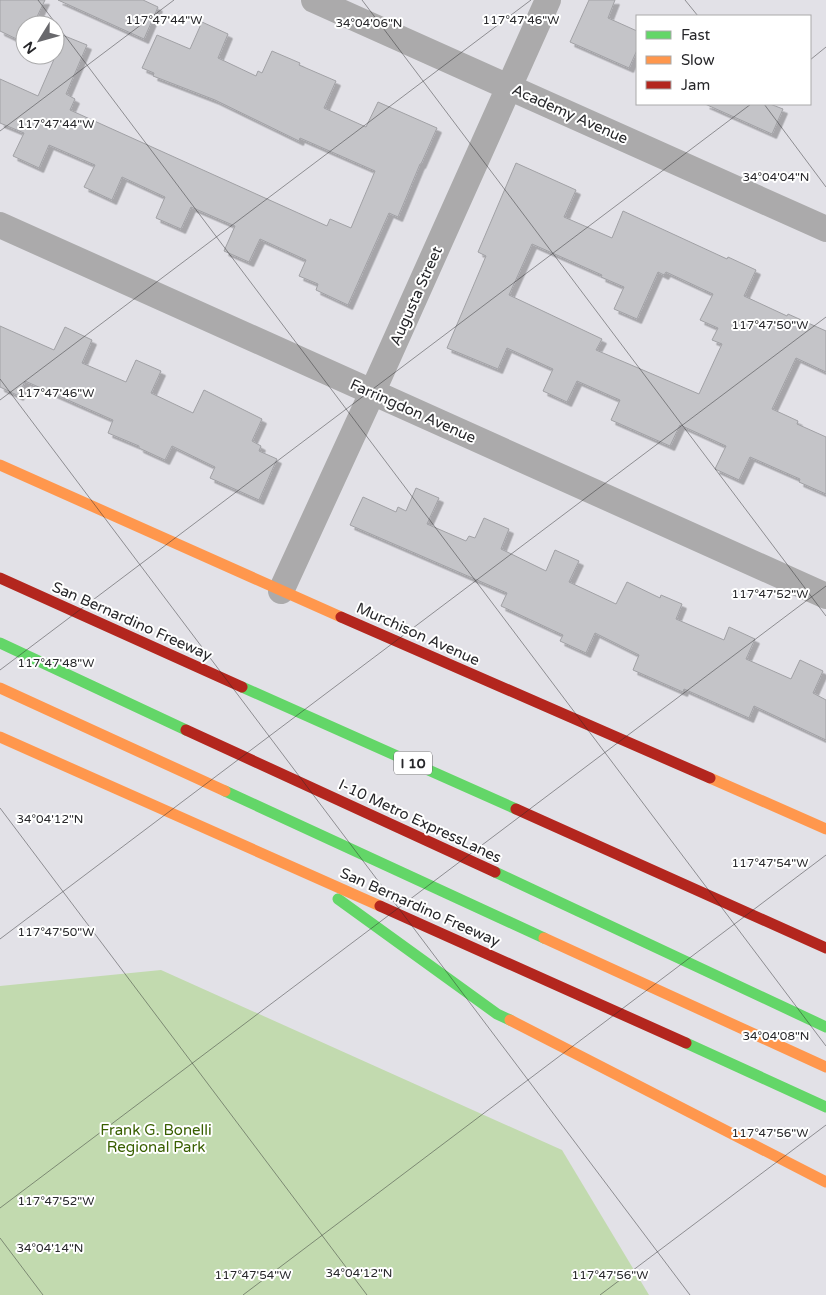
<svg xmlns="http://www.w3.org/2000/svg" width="826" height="1295" font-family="'Varela Round',sans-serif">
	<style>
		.green { fill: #c2daaf }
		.building { fill: #c4c4c8; stroke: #a1a1a5; fill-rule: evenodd; filter: url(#shadow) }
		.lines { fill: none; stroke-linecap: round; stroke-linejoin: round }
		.street { stroke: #abaaab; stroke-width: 26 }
		.fast { stroke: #63d668; stroke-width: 11 }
		.slow { stroke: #ff974d; stroke-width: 11 }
		.jam { stroke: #b3261e; stroke-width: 11 }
		.ticks { fill: none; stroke: #27272a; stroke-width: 1; stroke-opacity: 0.45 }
		.labels { text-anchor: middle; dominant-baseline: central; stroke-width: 4; stroke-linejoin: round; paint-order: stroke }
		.shield { fill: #fff; stroke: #68686a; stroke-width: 1 }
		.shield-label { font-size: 14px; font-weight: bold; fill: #27272a }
		.street-label { font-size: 15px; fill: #27272a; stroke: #fff }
		.park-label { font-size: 15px; fill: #395f01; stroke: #fff }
		.ticks-label { font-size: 12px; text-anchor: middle; fill: #27272a; stroke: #fff; stroke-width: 4; stroke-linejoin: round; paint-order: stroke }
	</style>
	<defs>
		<filter id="shadow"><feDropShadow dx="4.5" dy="4.5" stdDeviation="0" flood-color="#0004"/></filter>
	</defs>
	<rect width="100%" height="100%" fill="#e2e1e7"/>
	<path class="green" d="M161 970 562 1150 649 1295H0V986Z"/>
	<path class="building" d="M0 0H45L34 23 38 25H25V43L0 31Z
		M58 0H143L158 7 144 39Z
		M589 0H615L608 18 637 31V50L629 68 570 42Z
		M202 22 228 34 218 58 256 76 258 71 262 73 272 51 300 63 299 65 336 81 324 108 366 127 378 102 437 128 421 164H420L398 217 389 213 348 305 316 290 318 284 299 276 306 260 260 239 249 262 224 251 235 226 191 207 181 229 156 218 165 197 122 177 112 200 84 187 95 165 49 145 39 168 13 156 24 133 0 123V79L38 96 55 57 51 55H55V32L87 45 66 94 75 99 70 110 327 226 330 219 351 228 375 171 300 138 299 141 215 100 153 76 154 73 142 68 157 35 190 49Z
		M705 104H770L783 109 772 134Z
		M516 163 576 190 564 217 612 238 623 211 727 259 728 257 756 270 744 296 787 316 788 314 826 331V372L796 358 772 409 798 421 797 424 826 437V494L799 482 800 479 750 457 739 480 715 469 726 446 680 425 670 446 611 420 620 400 577 381 567 402 543 391 553 369 507 348 498 369 447 348 486 256 478 252ZM532 244 602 275 601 277 624 287 614 309 637 319 658 272 664 275 666 272 713 294 700 320 718 328 712 340 722 344 699 394 596 350 602 339 509 295Z
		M0 326 54 350 65 327 92 340 82 363 126 382 136 360 161 371 151 393 193 413 204 390 262 419 252 441 261 446 259 451 277 459 259 500 210 478 215 467 172 446 165 460 139 448V446L108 433 113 420 25 381 19 396 0 387Z
		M416 488 439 498 427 524 466 541 469 536 475 538 484 518 509 529 501 549 546 571 555 550 579 561 569 582 616 604 627 582 660 598 661 595 682 604 676 619 724 640 729 627 755 639 746 659 791 679 800 660 823 671 813 693 826 700V740L754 706 749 718 684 689 683 692 633 670 639 655 595 633 586 653 560 641 563 635 501 606 507 593 350 525 363 497 396 512 398 507 406 511Z"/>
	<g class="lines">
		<path class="street" d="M314 0 826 229
			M0 225 826 596
			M281 591 372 393 548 0"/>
		<path class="fast" d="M0 643 186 730
			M242 687 516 809
			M225 791 544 938
			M495 872 826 1027
			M338 899 497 1014 510 1020
			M686 1043 826 1107"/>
		<path class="slow" d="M0 465 341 617
			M0 688 225 791
			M0 737 380 906
			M710 778 826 829
			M544 938 826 1067
			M510 1020 826 1182"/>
		<path class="jam" d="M0 578 242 687
			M341 617 710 778
			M186 730 495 872
			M516 809 826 948
			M380 906 686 1043"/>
	</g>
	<path class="ticks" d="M38 0 826 1046M362 0 826 616M685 0 698 16M810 60 826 47M764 104 826 187M0 131 174 0M0 379 690 1295M0 400 531 0M0 670 751 104M0 808 367 1295M0 939 826 317M0 1208 826 586M0 1238 43 1295M243 1295 826 855M600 1295 826 1125"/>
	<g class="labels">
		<rect class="shield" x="394" y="751.5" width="38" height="23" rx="4"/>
		<g class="shield-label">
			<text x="413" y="763">I 10</text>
		</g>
		<g class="street-label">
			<text transform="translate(570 114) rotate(24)">Academy Avenue</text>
			<text transform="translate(416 296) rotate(-66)">Augusta Street</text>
			<text transform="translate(413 411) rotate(24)">Farringdon Avenue</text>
			<text transform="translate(132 621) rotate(24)">San Bernardino Freeway</text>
			<text transform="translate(418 634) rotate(24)">Murchison Avenue</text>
			<text transform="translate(420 821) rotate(25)">I-10 Metro ExpressLanes</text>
			<text transform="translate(420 907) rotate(24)">San Bernardino Freeway</text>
		</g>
		<g class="park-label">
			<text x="156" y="1130">Frank G. Bonelli<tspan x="156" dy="17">Regional Park</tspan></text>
		</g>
	</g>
	<g class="ticks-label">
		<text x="164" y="24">117°47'44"W</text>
		<text x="521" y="24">117°47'46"W</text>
		<text x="369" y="27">34°04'06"N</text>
		<text x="56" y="128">117°47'44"W</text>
		<text x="776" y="181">34°04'04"N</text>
		<text x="770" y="329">117°47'50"W</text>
		<text x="56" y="397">117°47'46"W</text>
		<text x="770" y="598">117°47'52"W</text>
		<text x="56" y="667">117°47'48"W</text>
		<text x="50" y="823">34°04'12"N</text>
		<text x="770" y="867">117°47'54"W</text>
		<text x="56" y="936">117°47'50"W</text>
		<text x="776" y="1040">34°04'08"N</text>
		<text x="770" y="1137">117°47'56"W</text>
		<text x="56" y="1205">117°47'52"W</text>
		<text x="50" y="1252">34°04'14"N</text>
		<text x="359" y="1277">34°04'12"N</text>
		<text x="253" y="1279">117°47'54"W</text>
		<text x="610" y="1279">117°47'56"W</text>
	</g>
	<rect x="636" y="15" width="175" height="90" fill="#ffffff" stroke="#a9a9aa"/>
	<rect x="646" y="31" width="25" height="8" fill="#63d668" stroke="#a9a9aa"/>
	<text x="681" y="40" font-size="15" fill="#27272a">Fast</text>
	<rect x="646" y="56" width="25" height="8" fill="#ff974d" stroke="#a9a9aa"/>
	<text x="681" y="65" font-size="15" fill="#27272a">Slow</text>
	<rect x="646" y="81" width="25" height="8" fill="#b3261e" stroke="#a9a9aa"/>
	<text x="681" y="90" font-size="15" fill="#27272a">Jam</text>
	<g transform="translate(40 40) rotate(233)"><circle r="24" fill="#ffffff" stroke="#a9a9aa"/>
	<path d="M0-4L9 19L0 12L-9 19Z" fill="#68686c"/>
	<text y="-8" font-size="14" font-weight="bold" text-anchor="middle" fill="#27272a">N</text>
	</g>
</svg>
